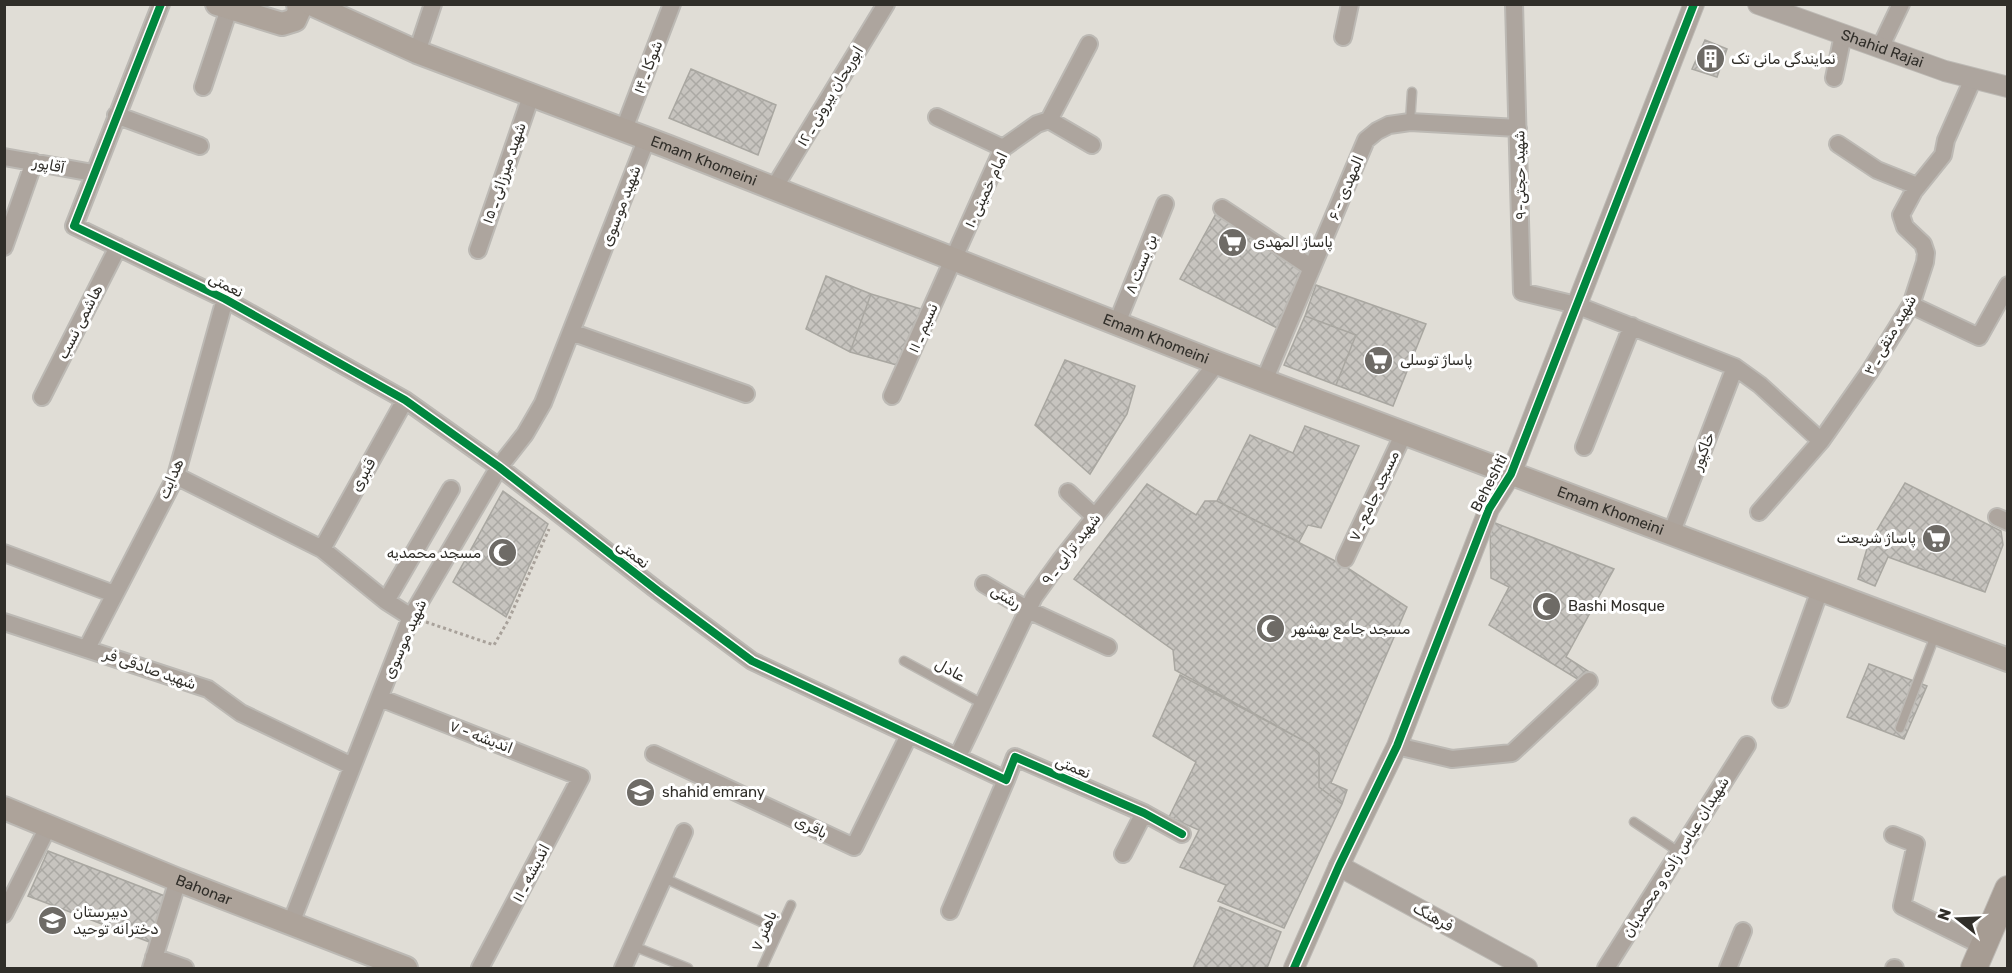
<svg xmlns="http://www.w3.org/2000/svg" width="2012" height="973" font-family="Rubik,'Noto Naskh Arabic',sans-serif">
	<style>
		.building { fill: url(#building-cross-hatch); stroke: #a9a7a1; stroke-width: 1.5 }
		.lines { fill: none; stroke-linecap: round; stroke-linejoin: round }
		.service-casing { stroke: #bcb9b4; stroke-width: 11 }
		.minor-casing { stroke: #bcb9b4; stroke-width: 20 }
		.tertiary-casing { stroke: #bcb9b4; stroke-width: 22 }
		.secondary-casing { stroke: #bcb9b4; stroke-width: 26 }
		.primary-casing { stroke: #bcb9b4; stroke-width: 28 }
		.path { stroke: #a8a19a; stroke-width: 3; stroke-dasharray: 3 3; stroke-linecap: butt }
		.service { stroke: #ada59e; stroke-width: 8 }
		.minor { stroke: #ada59e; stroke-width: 16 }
		.tertiary { stroke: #ada59e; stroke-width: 20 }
		.secondary { stroke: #ada39a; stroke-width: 22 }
		.primary { stroke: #a69c93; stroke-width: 26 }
		.cycleway-casing { stroke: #fff; stroke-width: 11 }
		.cycleway { stroke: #00873e; stroke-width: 8 }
		.labels { text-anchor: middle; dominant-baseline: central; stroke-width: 6; stroke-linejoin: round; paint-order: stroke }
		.street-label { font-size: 15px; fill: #302e29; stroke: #fff }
		.poi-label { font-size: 15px; fill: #302e29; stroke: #fff; text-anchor: start }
	</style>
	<defs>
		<pattern id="building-cross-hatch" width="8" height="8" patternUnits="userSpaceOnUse" patternTransform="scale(1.5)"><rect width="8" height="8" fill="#c7c4bf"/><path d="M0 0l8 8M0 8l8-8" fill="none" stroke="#aba9a4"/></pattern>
	</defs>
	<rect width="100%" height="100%" fill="#e0ddd6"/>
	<path class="building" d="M1705 40 1727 49 1717 77 1692 69Z
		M691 69 776 105 758 155 669 118Z
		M1217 212 1309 272 1283 331 1180 279Z
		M826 276 871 294 850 352 806 329Z
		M1316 285 1426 324 1393 406 1336 385 1356 335 1305 316Z
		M871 294 921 309 897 365 850 352Z
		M1305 316 1356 335 1336 385 1284 365Z
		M1065 360 1135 386 1127 414 1090 474 1035 425Z
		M1305 426 1359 446 1321 528 1308 525 1299 542 1217 501 1250 435 1293 453Z
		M1905 483 2001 531 2003 545 1985 592 1888 557 1875 586 1858 579 1868 545Z
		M1147 484 1196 515 1205 501H1217L1343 565 1407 607 1331 783 1347 790 1342 804 1319 787V753L1308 743 1175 670 1173 650 1074 579Z
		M503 491 548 524 506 617 453 582Z
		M1490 521 1614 569 1566 657 1591 673 1584 683 1489 625 1509 587 1491 578Z
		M1869 664 1927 686 1904 739 1847 717Z
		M1180 675 1308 743 1319 753V787L1342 804 1284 928 1218 901 1226 885 1180 867 1199 830 1169 817 1196 762 1153 736Z
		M48 851 170 898 152 943 28 896Z
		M1220 907 1281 932 1267 968H1193Z"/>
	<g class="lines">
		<defs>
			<path id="service" d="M1410 122 1412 92
				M904 661 983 704
				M1900 728 1936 633
				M1634 822 1679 852
				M664 878 779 930
				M633 946 688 968
				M762 968 791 905"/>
			<path id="minor" d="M161 4 74 226 225 299 405 400 499 467 658 591 752 661 1006 780 1015 757 1144 813 1182 834
				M1514 4 1522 292 1576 305 1735 367 1760 385 1821 441
				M1343 37 1350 4
				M1880 48 1901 4
				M417 52 433 4
				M1834 78 1843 35
				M203 87 229 9
				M116 115 200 146
				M937 117 1003 148
				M1049 120 1092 145
				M624 129 672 4
				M1838 144 1877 170 1917 186
				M4 157 93 173
				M774 188 886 4
				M1222 208 1312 268
				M4 247 34 162
				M478 250 531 96
				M1911 305 1979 337 2008 285
				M1117 323 1165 204
				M571 332 746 394
				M1264 381 1366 140 1377 131 1389 125 1410 122 1518 128
				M892 396 1003 148 1037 124 1049 120 1089 44
				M42 397 118 247
				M1584 447 1632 326
				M176 476 322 549 386 601 411 617
				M1068 492 1095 517
				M1759 512 1821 441 1870 371 1911 305 1925 262 1926 253 1923 244 1905 227 1901 215 1914 191 1943 155 1946 140 1973 79
				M1997 517 2008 522
				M1671 534 1735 367
				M322 549 405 400
				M4 553 114 594
				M1345 559 1404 433
				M984 584 1028 610 1108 647
				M386 601 451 489
				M4 622 208 689 241 713 352 766
				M87 648 176 476 225 299
				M380 698 581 777 480 968
				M1781 699 1820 590
				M1397 746 1452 759 1512 753 1589 681
				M654 754 854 847 909 735
				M958 756 1034 597 1060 561 1217 363
				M1893 835 1916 844 1902 906 1983 946
				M1123 854 1144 813
				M950 911 1006 780
				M4 914 48 827
				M291 923 411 617 499 467 525 434 543 403 647 138
				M154 957 185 968
				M151 968 178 880
				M623 968 684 832
				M1606 968 1747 745
				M1728 968 1743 931
				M1894 968H1895"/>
			<g id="tertiary">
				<path id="s1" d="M1758 4 1945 71 2008 87"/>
				<path d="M1339 866 1527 968"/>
				<path d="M1294 968 1339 866 1397 746 1489 509 1511 474 1694 4"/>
			</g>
			<g id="secondary">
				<path d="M217 4 282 24 295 20 299 11 298 4"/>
				<path id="s2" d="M311 4 417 52 669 147 1217 363 2008 660"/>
				<path id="s3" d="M4 808 178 880 406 968"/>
			</g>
			<path id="primary" d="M1974 968 2008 889"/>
		</defs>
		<use href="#service" class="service-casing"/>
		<use href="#minor" class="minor-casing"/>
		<use href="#tertiary" class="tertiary-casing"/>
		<use href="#secondary" class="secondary-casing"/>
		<use href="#primary" class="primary-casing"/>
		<path class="path" d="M426 622 494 645 509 619 549 529"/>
		<use href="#service" class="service"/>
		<use href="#minor" class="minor"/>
		<use href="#tertiary" class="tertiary"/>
		<use href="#secondary" class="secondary"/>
		<use href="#primary" class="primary"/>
		<defs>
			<path id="cycleway" d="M161 4 74 226 225 299 405 400 499 467 658 591 752 661 1006 780 1015 757 1144 813 1182 834
				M1294 968 1339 866 1397 746 1489 509 1511 474 1694 4"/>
		</defs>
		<use href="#cycleway" class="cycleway-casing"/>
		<use href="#cycleway" class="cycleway"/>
	</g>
	<defs>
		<symbol id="building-disc" viewBox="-11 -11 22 22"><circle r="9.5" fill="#6e6b66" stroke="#fff"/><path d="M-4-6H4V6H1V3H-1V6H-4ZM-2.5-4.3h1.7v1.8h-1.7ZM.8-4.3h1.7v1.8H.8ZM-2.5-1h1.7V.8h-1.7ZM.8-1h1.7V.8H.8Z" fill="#fff"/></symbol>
		<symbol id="supermarket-disc" viewBox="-11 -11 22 22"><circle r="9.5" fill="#6e6b66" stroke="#fff"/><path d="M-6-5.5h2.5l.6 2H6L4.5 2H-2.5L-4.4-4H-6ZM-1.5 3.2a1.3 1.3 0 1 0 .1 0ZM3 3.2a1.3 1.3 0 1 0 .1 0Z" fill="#fff"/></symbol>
		<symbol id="mosque-disc" viewBox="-11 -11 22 22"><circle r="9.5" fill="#6e6b66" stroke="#fff"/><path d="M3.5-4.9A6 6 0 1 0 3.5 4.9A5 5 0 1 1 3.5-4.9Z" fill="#fff"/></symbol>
		<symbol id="school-disc" viewBox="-11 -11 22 22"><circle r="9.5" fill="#6e6b66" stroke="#fff"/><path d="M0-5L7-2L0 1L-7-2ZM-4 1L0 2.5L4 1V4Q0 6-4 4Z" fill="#fff"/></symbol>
	</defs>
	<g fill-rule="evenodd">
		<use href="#building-disc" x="1694" y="42" width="33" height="33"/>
		<use href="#supermarket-disc" x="1216" y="226" width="33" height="33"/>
		<use href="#supermarket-disc" x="1362" y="344" width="33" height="33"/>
		<use href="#supermarket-disc" x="1920" y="522" width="33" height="33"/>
		<use href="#mosque-disc" x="486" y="536" width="33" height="33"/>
		<use href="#mosque-disc" x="1530" y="590" width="33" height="33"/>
		<use href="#mosque-disc" x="1254" y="612" width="33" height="33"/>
		<use href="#school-disc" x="624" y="776" width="33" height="33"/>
		<use href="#school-disc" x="36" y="904" width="33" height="33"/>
	</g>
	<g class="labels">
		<g class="street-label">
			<text stroke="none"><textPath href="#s1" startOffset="132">Shahid Rajai</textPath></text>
			<text transform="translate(648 67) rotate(-69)">شوکا ـ ۱۴</text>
			<text transform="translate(830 96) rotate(-59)">ابوریحان بیرونی ـ ۱۲</text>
			<text stroke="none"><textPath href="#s2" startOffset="423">Emam Khomeini</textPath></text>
			<text transform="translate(49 165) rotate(11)">آقاپور</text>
			<text transform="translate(504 173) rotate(-71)">شهید میرزائی ـ ۱۵</text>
			<text transform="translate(1520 175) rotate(-91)">شهید حجتی-۹</text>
			<text transform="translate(1346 188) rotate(-67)">المهدی - ۶</text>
			<text transform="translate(986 190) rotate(-65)">امام خمینی ۱۰</text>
			<text transform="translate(621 206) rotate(-69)">شهید موسوی</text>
			<text transform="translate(1141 264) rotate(-68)">بن بست ۸</text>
			<text transform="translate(226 285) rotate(27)">نعمتی</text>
			<text transform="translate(80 322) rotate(-63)">هاشمی نسب</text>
			<text transform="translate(923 328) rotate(-66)">نسیم ـ ۱۱</text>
			<text transform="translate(1890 335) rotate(-60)">شهید متقی ـ ۳</text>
			<text stroke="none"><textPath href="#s2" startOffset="909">Emam Khomeini</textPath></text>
			<text transform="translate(1703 451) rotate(-69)">خاکپور</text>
			<text transform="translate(363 475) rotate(-61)">قنبری</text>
			<text transform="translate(171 479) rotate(-67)">هدایت</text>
			<text transform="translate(1489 483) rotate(-63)">Beheshti</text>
			<text transform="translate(1374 496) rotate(-65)">مسجد جامع ـ ۷</text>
			<text stroke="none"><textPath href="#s2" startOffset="1395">Emam Khomeini</textPath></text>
			<text transform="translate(1071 549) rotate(-52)">شهید ترابی ـ ۹</text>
			<text transform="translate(633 554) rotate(38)">نعمتی</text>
			<text transform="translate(1006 597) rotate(31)">رشتی</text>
			<text transform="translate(405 639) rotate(-66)">شهید موسوی</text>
			<text transform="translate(150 669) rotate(19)">شهید صادقی فر</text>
			<text transform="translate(950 670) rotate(29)">عادل</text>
			<text transform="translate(481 737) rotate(21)">اندیشه - ۷</text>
			<text transform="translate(1073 767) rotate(23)">نعمتی</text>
			<text transform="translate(811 827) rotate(25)">باقری</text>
			<text transform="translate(1676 857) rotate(-58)">شهیدان عباس زاده و محمدیان</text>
			<text transform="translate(531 873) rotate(-62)">اندیشه ـ ۱۱</text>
			<text stroke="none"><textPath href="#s3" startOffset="216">Bahonar</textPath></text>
			<text transform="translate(1433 917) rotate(29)">فرهنگ</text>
			<text transform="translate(764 931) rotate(-66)">باهنر ۷</text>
		</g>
		<g class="poi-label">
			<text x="1731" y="59">نمایندگی مانی تک</text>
			<text x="1253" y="242">پاساژ المهدی</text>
			<text x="1400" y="360">پاساژ توسلی</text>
			<text x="1916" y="538" text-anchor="end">پاساژ شریعت</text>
			<text x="481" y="553" text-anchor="end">مسجد محمدیه</text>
			<text x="1568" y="606">Bashi Mosque</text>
			<text x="1292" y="629">مسجد جامع بهشهر</text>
			<text x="662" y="792">shahid emrany</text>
			<text x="73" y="912">دبیرستان<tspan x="73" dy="17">دخترانه توحید</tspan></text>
		</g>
	</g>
	<rect width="2012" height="973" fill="none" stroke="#302e29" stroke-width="12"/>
	<g transform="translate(1958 919) rotate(288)" stroke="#ffffff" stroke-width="4.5" paint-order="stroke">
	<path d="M0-4.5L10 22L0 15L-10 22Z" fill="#302e29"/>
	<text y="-9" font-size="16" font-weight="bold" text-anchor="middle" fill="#302e29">N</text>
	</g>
</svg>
